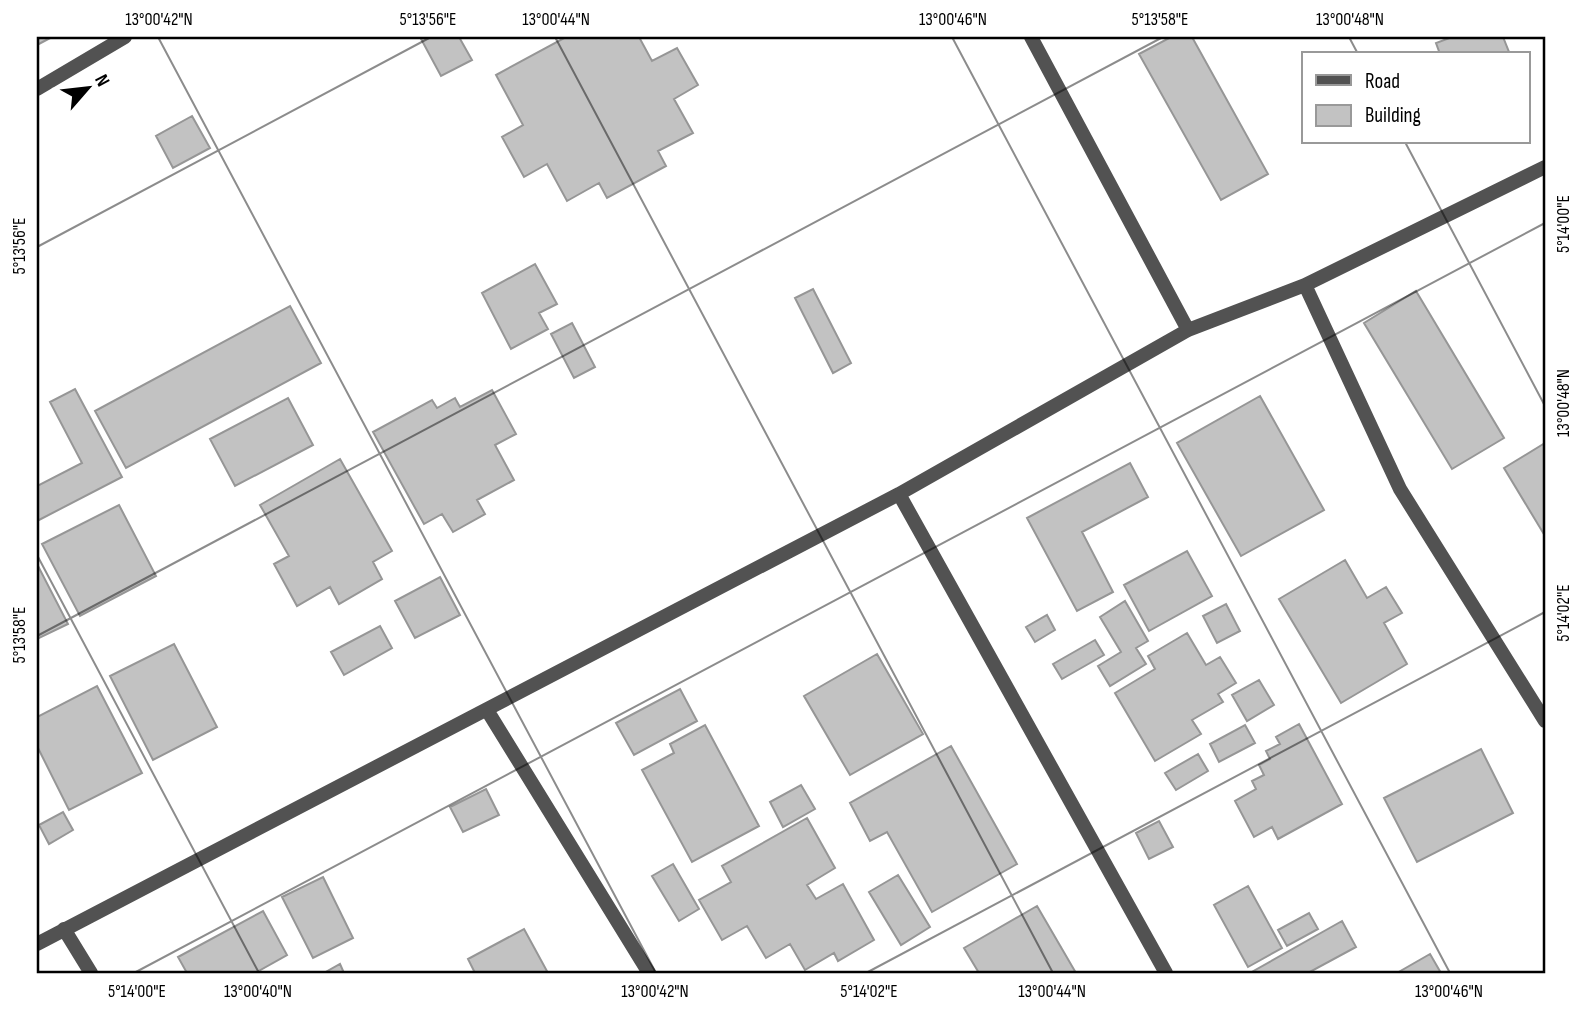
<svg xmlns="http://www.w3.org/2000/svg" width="1582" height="1010" font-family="'Sofia Sans Condensed',sans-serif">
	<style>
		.building { fill: #c2c2c2; stroke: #969696; stroke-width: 2 }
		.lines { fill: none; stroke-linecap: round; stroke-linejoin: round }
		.street { stroke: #525252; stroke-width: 14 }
		.ticks { fill: none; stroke: #000; stroke-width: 2; stroke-opacity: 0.45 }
		.neatline { fill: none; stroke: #000; stroke-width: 2.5 }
		.ticks-label { font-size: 18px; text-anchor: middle; fill: #000 }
	</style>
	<rect width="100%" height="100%" fill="#fff"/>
	<path class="building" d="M37 37H52L37 45Z
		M420 37H459L472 60 441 76Z
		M566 37H639L652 61 677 48 698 85 674 99 693 133 658 151 666 166 607 198 599 183 567 201 547 164 524 177 502 137 523 125 496 75Z
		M1171 37H1192L1268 174 1221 200 1139 54Z
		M1452 37H1503L1509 52 1503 54H1440L1436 43Z
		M192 116 210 148 173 168 156 136Z
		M535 264 557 304 539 313 548 329 511 349 482 293Z
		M813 289 851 363 833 373 795 298Z
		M1416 291 1504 438 1452 469 1364 323Z
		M290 306 321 363 126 468 95 411Z
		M572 323 595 367 574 378 551 334Z
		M75 389 122 477 37 521V486L82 463 50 402Z
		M492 390 516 434 495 445 514 480 477 500 485 514 453 532 442 514 424 524 373 432 432 400 437 408 455 398 460 407Z
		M1260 396 1324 510 1241 556 1177 443Z
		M288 398 313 445 235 486 210 439Z
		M1545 443V536L1504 468Z
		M340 459 392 551 373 562 382 579 339 604 330 587 297 606 274 564 289 556 260 505Z
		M1130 463 1148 497 1082 532 1113 592 1077 611 1027 518Z
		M119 505 156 576 80 616 42 544Z
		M1187 551 1212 596 1149 631 1124 585Z
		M1345 560 1367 598 1386 587 1402 613 1384 623 1407 664 1341 703 1279 599Z
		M37 564 68 624 37 639Z
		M440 577 460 615 415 638 395 601Z
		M1125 601 1148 641 1136 648 1146 664 1110 686 1098 666 1121 652 1100 617Z
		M1226 604 1240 631 1217 643 1203 616Z
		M1047 615 1055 630 1035 642 1026 627Z
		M380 626 392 648 344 675 331 652Z
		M1187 633 1206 665 1220 657 1236 683 1218 694 1223 702 1192 720 1201 734 1155 761 1115 693 1155 669 1148 656Z
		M1095 640 1104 655 1062 679 1053 664Z
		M174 644 217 727 153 760 110 676Z
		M877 654 923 734 850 775 804 696Z
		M1259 680 1274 705 1247 721 1232 695Z
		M97 686 142 773 69 810 37 746V717Z
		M680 689 697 721 634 755 616 723Z
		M1299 724 1342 804 1278 839 1272 827 1254 837 1235 801 1256 789 1252 781 1264 775 1259 765 1270 759 1266 751 1280 744 1276 737Z
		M705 725 759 826 692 862 642 770 674 753 670 744Z
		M1245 725 1255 743 1219 762 1210 744Z
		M951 746 1017 864 932 912 887 832 870 841 850 803Z
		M1481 749 1513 813 1417 862 1384 798Z
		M1198 754 1208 771 1176 790 1165 773Z
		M801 785 815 809 783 827 770 802Z
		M486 789 499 815 463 832 450 807Z
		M63 812 73 830 49 844 39 825Z
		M807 818 835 868 807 885 816 899 843 884 874 940 838 961 834 953 805 970 790 944 766 958 747 926 722 940 699 900 731 882 722 866Z
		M1159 821 1173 847 1149 859 1136 833Z
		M673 864 699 909 679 921 652 876Z
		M898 875 930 927 901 945 869 892Z
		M323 877 353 938 313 958 282 897Z
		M1248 886 1282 948 1248 967 1214 905Z
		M1037 906 1076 973H979L964 948Z
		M263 911 287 955 255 973H187L178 957Z
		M1309 913 1318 929 1287 946 1278 930Z
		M1342 921 1356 947 1308 973H1250Z
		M524 929 548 973H475L468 959Z
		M1430 954 1441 973H1397Z
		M340 964 344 973H324Z"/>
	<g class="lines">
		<path class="street" d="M1031 37 1188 330
			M37 89 125 37
			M1305 285 1400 489 1545 721
			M899 494 1166 973
			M487 710 649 973
			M64 929 91 973
			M37 944 899 494 1188 330 1305 285 1545 167"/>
	</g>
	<path class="ticks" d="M158 37 656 973M555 37 1053 973M952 37 1450 973M1349 37 1358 54M1405 142 1545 406M37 247 431 37M37 555 259 973M37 636 1163 37M134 973 1545 223M866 973 1545 612"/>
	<rect width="1582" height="1010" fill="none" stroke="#ffffff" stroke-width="77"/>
	<rect x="1302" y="52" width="228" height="91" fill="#ffffff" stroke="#999999" stroke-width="2"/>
	<rect x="1316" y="75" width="35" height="10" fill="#525252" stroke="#999999" stroke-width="2"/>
	<text x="1365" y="88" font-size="21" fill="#000000">Road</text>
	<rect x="1316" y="105" width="35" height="21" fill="#c2c2c2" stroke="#999999" stroke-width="2"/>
	<text x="1365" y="122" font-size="21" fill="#000000">Building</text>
	<g transform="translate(88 88) rotate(62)" stroke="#ffffff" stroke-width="5" paint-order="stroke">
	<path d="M0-5L12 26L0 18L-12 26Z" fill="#000000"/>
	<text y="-10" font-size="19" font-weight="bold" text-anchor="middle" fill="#000000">N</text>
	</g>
	<rect x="38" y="38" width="1506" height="934" class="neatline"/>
	<g class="ticks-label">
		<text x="159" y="25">13°00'42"N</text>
		<text x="428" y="25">5°13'56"E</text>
		<text x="556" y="25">13°00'44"N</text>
		<text x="953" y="25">13°00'46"N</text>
		<text x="1160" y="25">5°13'58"E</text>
		<text x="1350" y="25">13°00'48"N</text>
		<text transform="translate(1563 224) rotate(-90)" y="6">5°14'00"E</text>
		<text transform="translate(19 246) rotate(-90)" y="6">5°13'56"E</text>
		<text transform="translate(1563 403) rotate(-90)" y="6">13°00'48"N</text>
		<text transform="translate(1563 613) rotate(-90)" y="6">5°14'02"E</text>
		<text transform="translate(19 635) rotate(-90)" y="6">5°13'58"E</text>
		<text x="137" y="997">5°14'00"E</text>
		<text x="258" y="997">13°00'40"N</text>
		<text x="655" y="997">13°00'42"N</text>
		<text x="869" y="997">5°14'02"E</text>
		<text x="1052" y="997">13°00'44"N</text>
		<text x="1449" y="997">13°00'46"N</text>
	</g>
</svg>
